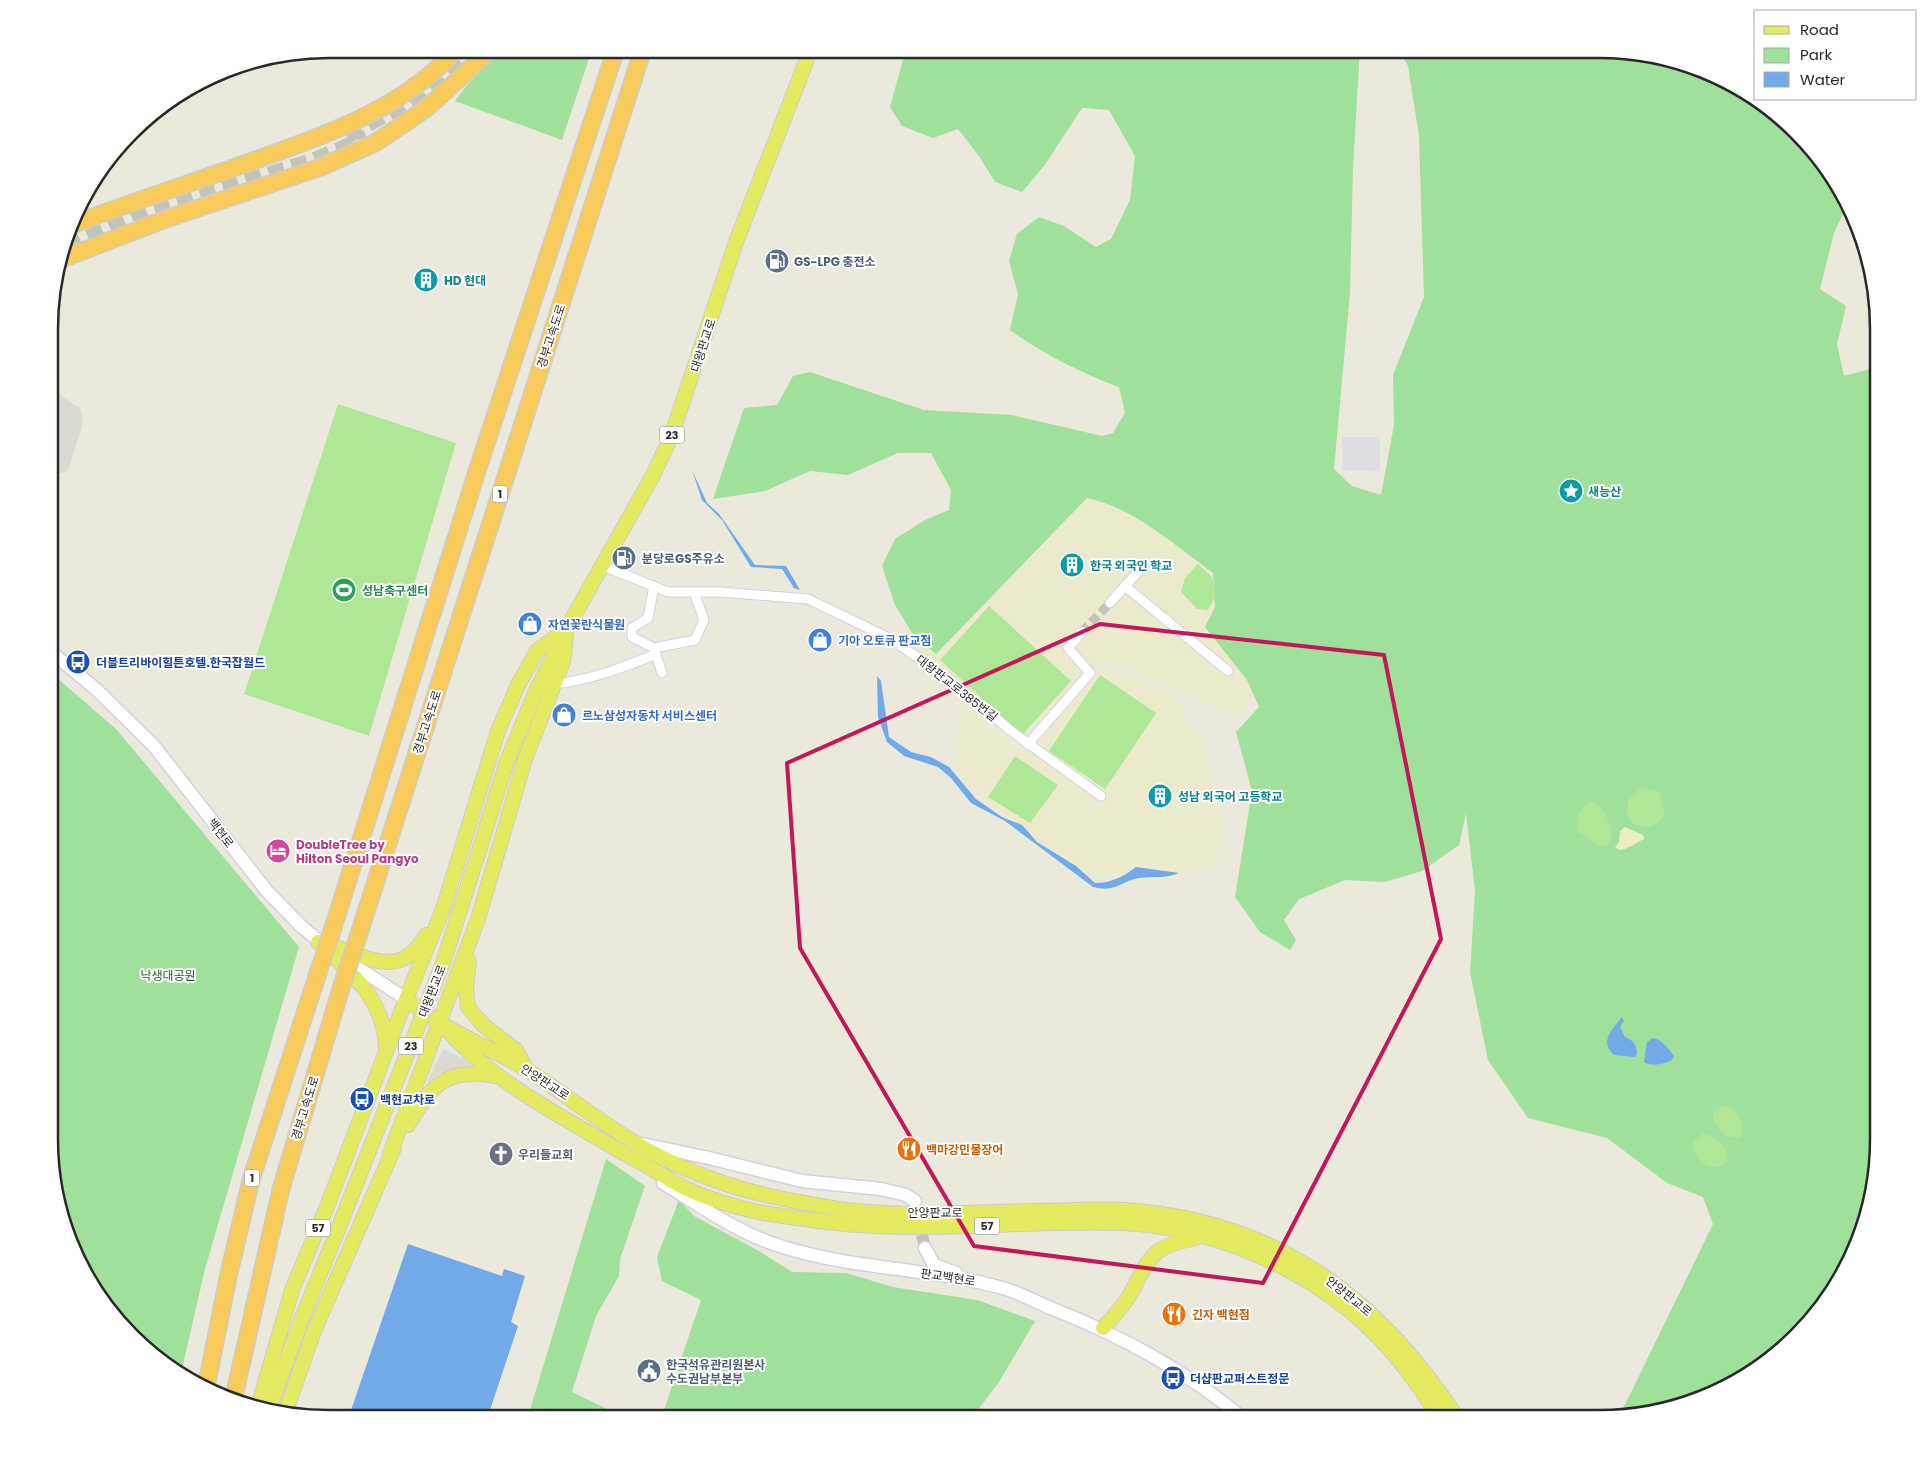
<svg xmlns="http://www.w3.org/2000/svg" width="1927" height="1468" font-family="Poppins,'Noto Sans KR',sans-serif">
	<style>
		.industrial { fill: #e0dce4 }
		.education { fill: #eceacc }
		.green { fill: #9fe09a }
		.sand { fill: #e9efc0 }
		.pitch { fill: #aee796 }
		.plaza { fill: #dbdad2 }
		.water { fill: #72a9e9 }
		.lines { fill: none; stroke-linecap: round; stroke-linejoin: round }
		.street-tunnel { stroke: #c4c3b8; stroke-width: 9; stroke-dasharray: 9 4.5; stroke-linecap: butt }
		.secondary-tunnel { stroke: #c4c3b8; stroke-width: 12; stroke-dasharray: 12 6; stroke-linecap: butt }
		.highway-tunnel { stroke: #c4c3b8; stroke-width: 16; stroke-dasharray: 16 8; stroke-linecap: butt }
		.street-casing { stroke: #d2d1e2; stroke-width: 11 }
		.secondary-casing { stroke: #d2d1e2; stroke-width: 15 }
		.primary-casing { stroke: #ccc; stroke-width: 16 }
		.highway-casing { stroke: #ccc; stroke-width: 19 }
		.street { stroke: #fff; stroke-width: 9 }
		.secondary { stroke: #fff; stroke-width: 12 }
		.primary { stroke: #e5eb61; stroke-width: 14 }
		.highway { stroke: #f7ca5a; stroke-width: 16 }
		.primary-bridge-casing { stroke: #ccc; stroke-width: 16; stroke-linecap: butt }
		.highway-bridge-casing { stroke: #ccc; stroke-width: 19; stroke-linecap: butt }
		.primary-bridge { stroke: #e5eb61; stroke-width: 14 }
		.highway-bridge { stroke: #f7ca5a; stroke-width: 16 }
		.marked { fill: none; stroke: #c2185b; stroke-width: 4; stroke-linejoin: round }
		.labels { text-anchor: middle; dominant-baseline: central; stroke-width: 4; stroke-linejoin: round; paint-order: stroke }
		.shield { fill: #fff; stroke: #696969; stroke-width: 1 }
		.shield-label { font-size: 11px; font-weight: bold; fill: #292929 }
		.service-label { font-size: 12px; font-weight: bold; fill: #4e5e75; stroke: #fff; text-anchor: start }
		.culture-label { font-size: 12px; font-weight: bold; fill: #0d838f; stroke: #fff; text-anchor: start }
		.street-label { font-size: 12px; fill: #292929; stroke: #fff }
		.leisure-label { font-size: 12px; font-weight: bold; fill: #27864d; stroke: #fff; text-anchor: start }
		.shop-label { font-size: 12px; font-weight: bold; fill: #366cbe; stroke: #fff; text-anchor: start }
		.transit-label { font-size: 12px; font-weight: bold; fill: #164399; stroke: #fff; text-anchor: start }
		.hotel-label { font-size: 12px; font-weight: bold; fill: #b23c85; stroke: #fff; text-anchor: start }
		.park-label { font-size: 12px; fill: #1d6321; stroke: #fff }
		.food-label { font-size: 12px; font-weight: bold; fill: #c56008; stroke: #fff; text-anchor: start }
		.worship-label { font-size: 12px; font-weight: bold; fill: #5b616d; stroke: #fff; text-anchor: start }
		.rim { fill: none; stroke: #292929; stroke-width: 2.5 }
	</style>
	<rect width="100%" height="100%" fill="#ebe9dc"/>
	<path class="industrial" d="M1342 437H1380V471L1342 470Z"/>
	<path class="education" d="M1090 467 1209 571 1259 687 1239 717 1104 659 1026 739 916 656Z
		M1106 666 1173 695 1204 749 1227 833 1213 864 1184 872 1093 876 1001 812 954 770 962 701 1023 754Z"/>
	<path class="green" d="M502 49H592L562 140 455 101 467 85Z
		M906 49H1360L1353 167 1350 293 1334 469 1352 486 1381 495 1394 425 1393 375 1424 297 1419 136 1408 66 1398 49H1617L1706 70 1783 118 1848 203 1834 233 1820 289 1846 306 1837 344 1844 376 1878 367V1158L1857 1247 1809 1324 1722 1391 1654 1414 1619 1417 1713 1224 1703 1197 1667 1183 1607 1138 1528 1118 1488 1060 1470 972 1475 891 1466 813 1459 845 1422 871 1385 882 1345 880 1299 899 1284 920 1296 940 1290 950 1260 932 1235 897 1252 791 1236 732 1259 707 1247 680 1205 627 1215 607 1213 573C1174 545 1135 508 1087 498L936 654 912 633 895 605 882 566 895 539 925 520 949 510 951 490 931 453H898L848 475 810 471 765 491 713 499 744 408 777 405 793 376 810 372 924 410 1012 415 1102 436 1113 433 1125 413 1119 387C1079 372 1045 355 1010 330L1018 294 1009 261 1017 234 1039 217 1064 226 1096 247 1111 239 1130 200 1135 156 1109 110 1082 108 1044 166 1022 192 995 182 979 156 958 129 933 138 902 126 890 107Z
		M50 672 116 729 299 947 205 1269 181 1373 144 1350 78 1264 49 1158Z
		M606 1159 645 1186 620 1259 619 1276 596 1316 572 1392 628 1419H533L529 1413Z
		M679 1200 694 1216 759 1251 792 1272 846 1273 893 1287 977 1300 1035 1321 999 1382 971 1419H661L701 1300 662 1281 657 1257Z"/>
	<path class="sand" d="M1625 827 1643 835 1644 839C1638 842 1626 850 1619 850L1615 847 1619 842 1620 831Z"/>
	<path class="pitch" d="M338 404 456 443 369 736 244 694Z
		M1198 564 1212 577 1216 595 1208 610 1197 609 1181 592 1185 578Z
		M989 606 1071 681 1022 735 940 660Z
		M1100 675 1156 713 1105 789 1049 751Z
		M1015 756 1058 785 1030 823 988 797Z
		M1645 788 1659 792 1665 814C1657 828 1646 830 1632 824L1627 814 1628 800 1638 790Z
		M1591 801C1605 806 1614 829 1611 842L1606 846 1596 844 1577 832C1575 822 1581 804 1591 801Z
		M1720 1106C1736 1104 1748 1125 1740 1138L1727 1137 1714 1122 1713 1113Z
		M1702 1134C1716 1135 1726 1145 1728 1158L1724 1164C1708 1173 1690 1158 1694 1141Z"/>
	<path class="plaza" d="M51 389 81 409 83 423 68 471 61 473H51Z
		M443 1049 480 1066 439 1073 426 1084Z"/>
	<path class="water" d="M692 470 707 503 719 514 755 565 786 566 800 590 794 588 782 569 751 567 722 520 702 500Z
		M877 676 881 681 889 737 911 752 931 757 949 767 976 799 1002 817 1022 825 1037 842 1076 866 1095 883C1111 883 1123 877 1136 867L1179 873C1165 879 1153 876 1139 878 1120 881 1117 893 1093 887L1005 821 971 803 951 778 938 767 904 756 887 742 878 717Z
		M1622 1017 1624 1021 1620 1027 1625 1037C1633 1040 1637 1045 1637 1054L1635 1057 1614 1055C1598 1041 1614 1028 1622 1017Z
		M1653 1038C1661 1039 1669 1049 1674 1056L1672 1060C1664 1064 1653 1067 1644 1062L1647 1042Z
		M408 1244 502 1276 504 1269 525 1276 511 1322 518 1326 487 1419H348Z"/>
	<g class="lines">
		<path class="street-tunnel" d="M1082 632 1110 603"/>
		<path class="secondary-tunnel" d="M918 1217 925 1248"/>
		<path class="highway-tunnel" d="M347 136 418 96 468 49
			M66 247 151 211 312 161 367 138"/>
		<defs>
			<path id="street" d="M603 566 668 592H720L808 599 891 639 949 679 1011 731 1101 796
				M654 586 648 618 632 628V637L654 648 662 673
				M1125 586 1228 671
				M1110 603 1146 563
				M654 648 695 640 704 620 694 592
				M554 684C590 680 623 668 656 654
				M1028 744 1090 673 1068 648 1082 632"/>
			<path id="secondary" d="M50 651 97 690 154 746 266 890 301 926 326 947
				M343 958 406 999
				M642 1144 709 1158 802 1181 881 1189 906 1195 915 1201
				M663 1183C702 1207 739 1234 783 1247 853 1269 928 1268 999 1287 1016 1291 1032 1300 1048 1307 1120 1335 1185 1370 1244 1419
				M925 1248 934 1265 956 1273"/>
			<path id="primary" d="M477 857 506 764 536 691 567 628 652 477 671 437 736 242 811 49
				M318 942C362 951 397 986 426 935
				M320 944C353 975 383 998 386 1046
				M469 961 466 989 468 1007 483 1025 516 1050 527 1070
				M406 999C417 1007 428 1016 440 1023 469 1040 500 1053 529 1071 565 1094 600 1122 637 1144 677 1167 724 1186 770 1196 798 1202 828 1208 857 1211 914 1217 973 1212 1030 1211 1061 1211 1094 1208 1125 1210 1275 1220 1378 1296 1458 1419
				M446 1029C494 1083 562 1116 623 1153 647 1164 667 1180 691 1191 709 1199 745 1210 764 1213 795 1218 828 1223 859 1225 946 1231 1034 1220 1122 1223 1207 1226 1302 1266 1365 1324 1395 1351 1418 1385 1441 1419
				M408 1125C431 1087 445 1066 495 1076
				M390 1154 478 919 526 756 563 662 566 636
				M1103 1328C1113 1317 1125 1305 1132 1291 1151 1255 1153 1246 1196 1238
				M258 1407 292 1290 328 1204 406 999 443 909 498 731 518 685 537 651 563 632
				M269 1409 302 1318 337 1232
				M285 1413 314 1331 394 1148"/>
			<path id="highway" d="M74 224C137 200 201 180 264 157 333 132 407 106 456 49
				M62 259 163 220 321 167 375 143 427 108 491 49
				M333 928 478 468 616 49
				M357 940 643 49
				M206 1388 229 1273 251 1180 318 973
				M233 1401 281 1189 342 985"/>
		</defs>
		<use href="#street" class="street-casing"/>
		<use href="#secondary" class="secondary-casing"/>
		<use href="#primary" class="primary-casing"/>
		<use href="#highway" class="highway-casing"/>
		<use href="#street" class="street"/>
		<use href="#secondary" class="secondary"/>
		<use href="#primary" class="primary"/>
		<use href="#highway" class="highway"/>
		<defs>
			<path id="primary-bridge" d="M337 1232 443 963 477 857"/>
			<path id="highway-bridge" d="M318 973 333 928
				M342 985 357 940"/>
		</defs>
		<use href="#primary-bridge" class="primary-bridge-casing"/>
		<use href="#highway-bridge" class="highway-bridge-casing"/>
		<use href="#primary-bridge" class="primary-bridge"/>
		<use href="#highway-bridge" class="highway-bridge"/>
	</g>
	<path class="marked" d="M1100 624 1384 655 1441 939 1263 1283 974 1246 800 948 787 763Z"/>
	<defs>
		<symbol id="fuel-disc" viewBox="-11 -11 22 22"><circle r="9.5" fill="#5c6f8a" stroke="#fff"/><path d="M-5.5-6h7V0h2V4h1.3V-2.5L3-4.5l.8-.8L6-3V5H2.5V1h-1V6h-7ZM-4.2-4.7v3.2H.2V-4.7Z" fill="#fff"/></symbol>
		<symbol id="building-disc" viewBox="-11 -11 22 22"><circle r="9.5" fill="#0f9aa8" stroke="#fff"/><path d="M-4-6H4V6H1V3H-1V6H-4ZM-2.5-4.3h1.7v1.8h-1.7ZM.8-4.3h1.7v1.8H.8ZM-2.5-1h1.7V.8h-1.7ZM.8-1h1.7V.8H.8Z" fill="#fff"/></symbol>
		<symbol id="sight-disc" viewBox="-11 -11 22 22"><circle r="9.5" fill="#0f9aa8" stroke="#fff"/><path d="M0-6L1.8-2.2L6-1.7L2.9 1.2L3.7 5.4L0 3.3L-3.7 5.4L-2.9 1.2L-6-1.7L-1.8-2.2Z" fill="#fff"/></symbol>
		<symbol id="stadium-disc" viewBox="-11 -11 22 22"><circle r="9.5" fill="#2e9e5b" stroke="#fff"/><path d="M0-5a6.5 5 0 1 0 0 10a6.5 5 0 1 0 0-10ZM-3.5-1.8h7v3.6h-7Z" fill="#fff"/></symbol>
		<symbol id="shop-disc" viewBox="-11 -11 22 22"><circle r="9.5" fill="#3f7fe0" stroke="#fff"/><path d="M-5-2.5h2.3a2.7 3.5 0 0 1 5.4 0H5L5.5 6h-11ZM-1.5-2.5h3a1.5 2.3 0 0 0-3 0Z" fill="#fff"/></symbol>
		<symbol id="bus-disc" viewBox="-11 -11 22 22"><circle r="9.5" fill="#1a4fb4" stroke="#fff"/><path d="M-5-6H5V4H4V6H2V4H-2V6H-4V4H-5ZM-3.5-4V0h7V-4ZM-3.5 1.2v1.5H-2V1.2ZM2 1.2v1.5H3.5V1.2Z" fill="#fff"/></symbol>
		<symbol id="hotel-disc" viewBox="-11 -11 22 22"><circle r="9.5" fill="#d1479c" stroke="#fff"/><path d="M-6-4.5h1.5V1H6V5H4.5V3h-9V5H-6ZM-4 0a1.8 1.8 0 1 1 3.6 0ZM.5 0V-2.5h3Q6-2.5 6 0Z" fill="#fff"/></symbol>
		<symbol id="restaurant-disc" viewBox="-11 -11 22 22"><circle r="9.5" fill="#e8710a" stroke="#fff"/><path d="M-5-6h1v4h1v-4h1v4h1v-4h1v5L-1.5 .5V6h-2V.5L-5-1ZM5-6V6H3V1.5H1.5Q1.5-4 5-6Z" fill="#fff"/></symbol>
		<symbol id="church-disc" viewBox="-11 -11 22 22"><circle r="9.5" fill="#6b7280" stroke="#fff"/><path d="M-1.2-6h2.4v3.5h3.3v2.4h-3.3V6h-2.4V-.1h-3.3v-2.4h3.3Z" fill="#fff"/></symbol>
		<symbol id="civic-disc" viewBox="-11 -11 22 22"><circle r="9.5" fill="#5c6f8a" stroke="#fff"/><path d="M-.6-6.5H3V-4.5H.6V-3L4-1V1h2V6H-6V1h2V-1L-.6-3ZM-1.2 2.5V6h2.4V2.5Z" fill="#fff"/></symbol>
	</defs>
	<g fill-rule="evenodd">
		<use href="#fuel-disc" x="763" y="247" width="28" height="28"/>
		<use href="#building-disc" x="412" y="266" width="28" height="28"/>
		<use href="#sight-disc" x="1557" y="477" width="28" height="28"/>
		<use href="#fuel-disc" x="610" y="544" width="28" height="28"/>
		<use href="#building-disc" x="1058" y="551" width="28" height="28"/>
		<use href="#stadium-disc" x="330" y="576" width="28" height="28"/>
		<use href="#shop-disc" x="516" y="610" width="28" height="28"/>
		<use href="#shop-disc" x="806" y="626" width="28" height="28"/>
		<use href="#bus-disc" x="64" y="648" width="28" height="28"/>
		<use href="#shop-disc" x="550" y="701" width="28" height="28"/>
		<use href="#building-disc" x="1146" y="782" width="28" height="28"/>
		<use href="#hotel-disc" x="264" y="837" width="28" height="28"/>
		<use href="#bus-disc" x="348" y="1085" width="28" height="28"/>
		<use href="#restaurant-disc" x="895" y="1135" width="28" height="28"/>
		<use href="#church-disc" x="487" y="1140" width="28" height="28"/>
		<use href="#restaurant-disc" x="1160" y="1300" width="28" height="28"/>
		<use href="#civic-disc" x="635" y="1357" width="28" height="28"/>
		<use href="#bus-disc" x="1159" y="1364" width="28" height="28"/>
	</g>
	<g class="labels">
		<g class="shield">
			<rect x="659.5" y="426.5" width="25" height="17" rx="4"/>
			<rect x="492.5" y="485.5" width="15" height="17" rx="4"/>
			<rect x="398.5" y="1037.5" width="25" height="17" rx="4"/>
			<rect x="244.5" y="1169.5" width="15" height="17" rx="4"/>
			<rect x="974.5" y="1217.5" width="25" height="17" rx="4"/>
			<rect x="305.5" y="1219.5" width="25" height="17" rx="4"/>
		</g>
		<g class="shield-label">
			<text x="672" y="435">23</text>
			<text x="500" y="494">1</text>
			<text x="411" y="1046">23</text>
			<text x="252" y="1178">1</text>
			<text x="987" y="1226">57</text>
			<text x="318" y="1228">57</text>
		</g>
		<g class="service-label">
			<text x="794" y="261">GS-LPG 충전소</text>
			<text x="642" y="558">분당로GS주유소</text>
			<text x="666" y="1364">한국석유관리원본사<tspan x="666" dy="14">수도권남부본부</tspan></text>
		</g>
		<g class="culture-label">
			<text x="444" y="280">HD 현대</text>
			<text x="1588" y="491">새능산</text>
			<text x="1090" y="565">한국 외국인 학교</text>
			<text x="1178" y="796">성남 외국어 고등학교</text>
		</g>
		<g class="street-label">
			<text transform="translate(551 336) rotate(-72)">경부고속도로</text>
			<text transform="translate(703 345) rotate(-72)">대왕판교로</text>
			<text transform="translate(957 688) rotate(38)">대왕판교로385번길</text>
			<text transform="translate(427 722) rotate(-72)">경부고속도로</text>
			<text transform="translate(221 833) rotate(52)">백현로</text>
			<text transform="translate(432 991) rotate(-69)">대왕판교로</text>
			<text transform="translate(545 1082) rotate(33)">안양판교로</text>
			<text transform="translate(305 1108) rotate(-73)">경부고속도로</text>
			<text x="935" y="1212">안양판교로</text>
			<text transform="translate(948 1277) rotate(9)">판교백현로</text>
			<text transform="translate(1349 1296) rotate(39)">안양판교로</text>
		</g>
		<g class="leisure-label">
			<text x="362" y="590">성남축구센터</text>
		</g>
		<g class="shop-label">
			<text x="548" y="624">자연꽃란식물원</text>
			<text x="838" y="640">기아 오토큐 판교점</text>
			<text x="582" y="715">르노삼성자동차 서비스센터</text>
		</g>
		<g class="transit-label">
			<text x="96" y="662">더블트리바이힐튼호텔.한국잡월드</text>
			<text x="380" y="1099">백현교차로</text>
			<text x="1190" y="1378">더샵판교퍼스트정문</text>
		</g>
		<g class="hotel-label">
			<text x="296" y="844">DoubleTree by<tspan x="296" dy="14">Hilton Seoul Pangyo</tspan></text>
		</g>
		<g class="park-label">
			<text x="168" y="975">낙생대공원</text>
		</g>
		<g class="food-label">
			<text x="926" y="1149">백마강민물장어</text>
			<text x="1192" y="1314">긴자 백현점</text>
		</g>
		<g class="worship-label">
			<text x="518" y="1154">우리들교회</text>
		</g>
	</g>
	<path d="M0 0H1927V1468H0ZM329 58H1599A271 271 0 0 1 1870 329V1139A271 271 0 0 1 1599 1410H329A271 271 0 0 1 58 1139V329A271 271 0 0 1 329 58Z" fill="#fff" fill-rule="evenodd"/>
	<path class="rim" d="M329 58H1599A271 271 0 0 1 1870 329V1139A271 271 0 0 1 1599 1410H329A271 271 0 0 1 58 1139V329A271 271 0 0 1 329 58Z"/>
	<rect x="1754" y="10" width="162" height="90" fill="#ffffff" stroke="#a9a9a9"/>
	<rect x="1764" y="26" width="25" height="8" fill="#e5eb61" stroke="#a9a9a9"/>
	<text x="1800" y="35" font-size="15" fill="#292929">Road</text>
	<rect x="1764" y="48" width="25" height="15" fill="#9fe09a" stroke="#a9a9a9"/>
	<text x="1800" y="60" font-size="15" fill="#292929">Park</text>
	<rect x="1764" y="72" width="25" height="15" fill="#72a9e9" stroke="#a9a9a9"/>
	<text x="1800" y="85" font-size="15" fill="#292929">Water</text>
</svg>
